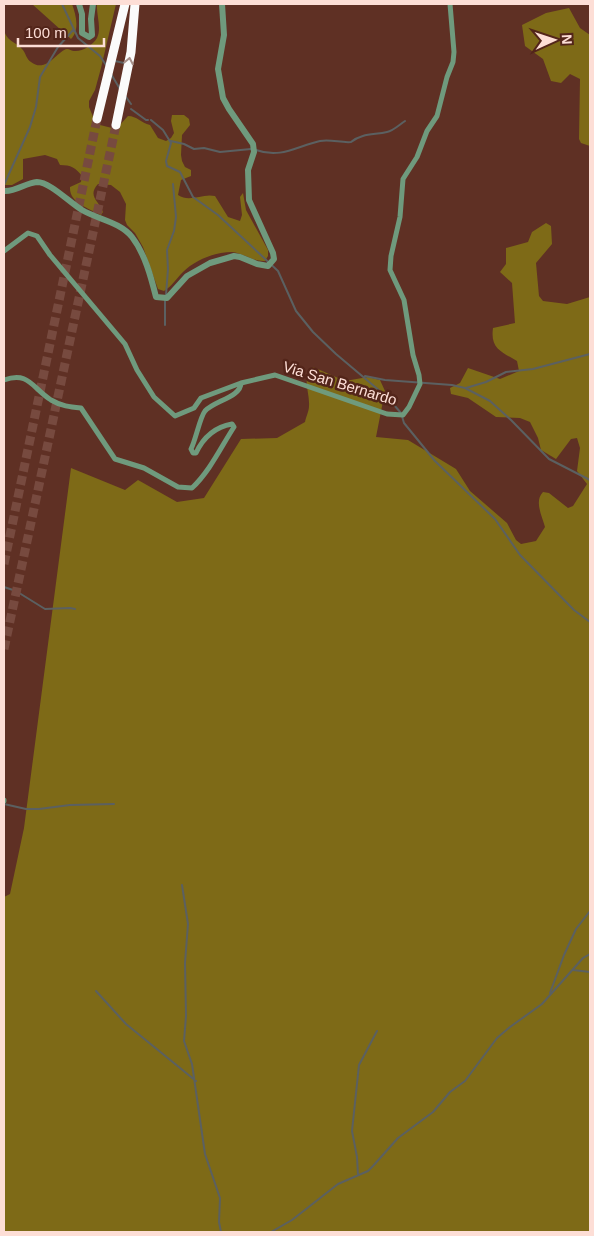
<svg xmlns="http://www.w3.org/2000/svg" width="594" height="1236" font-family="Arial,sans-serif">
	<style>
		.green { fill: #7e6a17 }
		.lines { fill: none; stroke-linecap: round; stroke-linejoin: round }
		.stream { stroke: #5b6061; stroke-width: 2 }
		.motorway-tunnel { stroke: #774a3f; stroke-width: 9; stroke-dasharray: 9 4.5; stroke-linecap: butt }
		.minor { stroke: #6f9a7d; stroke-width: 5 }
		.tertiary { stroke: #6f9a7d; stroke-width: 6 }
		.motorway { stroke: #fbfbfb; stroke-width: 9 }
		.oneway { stroke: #a7908a }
		.labels { text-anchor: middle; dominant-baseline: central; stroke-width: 5; stroke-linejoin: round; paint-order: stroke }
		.street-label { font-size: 15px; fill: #fdded6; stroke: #53251a }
	</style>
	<rect width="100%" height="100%" fill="#5f3024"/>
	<path class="green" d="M32 4H72C76 15 80 30 71 39Z
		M97 4H116L101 68 95 90 89 101V107L96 124 112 128 118 127 128 116C137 116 141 123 150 125L158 138 166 141 171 138 174 133 171 121 172 115H184L189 119 190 125 182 135 181 155 182 161 185 167 191 170V176L181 180 178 195C190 203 202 193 215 196L228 217 240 221 242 215 240 197 243 193 246 210 268 250V256L265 261C254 262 243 253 232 252 215 252 195 260 183 272 176 279 172 286 164 291L158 289 143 247 135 233 127 225 125 220 126 204 120 192 111 185 98 184C87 196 99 201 103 212L101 215C89 208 69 203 70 187L81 182 82 176C76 168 71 165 60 165L57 159 45 155 23 159V179L12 185H4V31C9 43 15 41 22 49 26 53 26 59 31 62 46 74 58 50 67 49 69 49 72 51 74 51 82 52 93 45 97 38 102 28 96 14 97 4Z
		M569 8 580 28 590 35V146L581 143 579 139 580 79 570 74 561 83 551 81 543 59 525 46 522 25 546 13Z
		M546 223 551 226 552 244 536 263 539 296 543 301 567 304 590 297V1232H4V897L10 894 24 828 71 468 125 490 138 480 177 502 204 498 241 439 277 438 305 422C306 417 309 411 309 406 310 392 301 378 313 367L345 381 368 377 380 380 385 391 376 437 408 440 456 469 470 491 507 523 516 540 521 544 536 541 545 527C542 516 534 501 543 492L549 493 568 508 573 506 587 484 577 471 580 448 577 438 571 439 556 459 541 450 538 438 530 422 520 418 496 417 468 398 451 394 450 388 460 383 468 368 500 379 519 371 517 361C502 352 490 349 493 328L515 323 512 283 500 272 506 264V248L528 242 532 232Z"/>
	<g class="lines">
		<path class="stream" d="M62 4 78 38 100 56 106 65
			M115 61 124 63
			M111 74 120 89
			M126 97 131 104
			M131 109 146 120H148
			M151 120 163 130 171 143 166 161 167 166 180 172 193 197 218 215 278 271 296 311 313 332 336 354 387 397 401 413 404 423 435 461 495 519 520 555 574 610 590 622
			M171 141 184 144 194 149 204 148 220 152 251 149
			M256 150C281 159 297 146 320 141 331 139 341 143 351 142 362 133 374 135 387 132 393 131 399 125 405 121
			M4 185 30 127 36 107 40 77 58 47 74 29
			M166 295 168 269 167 250 174 231 176 217 173 184
			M165 325V300
			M365 376 385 380 452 385 465 388 490 401 511 420 549 459 590 480
			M466 388 486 382 506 372 533 369 590 354
			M4 587 16 591 45 609 70 608 75 609
			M4 804 26 809H39L70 805 114 804
			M182 885 188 924 185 963 186 1016 184 1041 192 1064 205 1154 220 1198 219 1222 221 1232
			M573 970 590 972
			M96 991 126 1024 196 1081
			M550 993 564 955 576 929 590 911
			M358 1175 357 1157 352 1131 359 1065 377 1031
			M271 1232 292 1220 338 1184 368 1171 373 1166 398 1138 433 1112 450 1092 465 1081 497 1038 510 1027 542 1004 583 958 590 954"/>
		<path class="motorway-tunnel" d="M4 564 97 119
			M4 649 116 125"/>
		<path class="minor" d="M4 251 28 233 37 236 50 255 125 344 137 370 154 397 175 416 194 408 201 398 241 383 275 375 387 414 403 415 409 407 420 384 419 375 413 355 404 300 390 270 391 256 400 217 403 179 417 157 427 131 437 116 447 77 453 62 454 52 450 4
			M4 380C29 371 32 388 51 400 61 406 70 407 81 408L115 459 144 468 178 487 192 488C210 471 221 447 234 427L232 424C215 427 203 438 196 453H193L191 449C196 439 200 417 205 411 214 401 241 397 241 383
			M4 800V801"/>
		<path class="tertiary" d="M79 4 82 14V33L89 37 92 35 91 19 93 4
			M4 191C16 192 25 183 37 182 50 182 70 203 82 210 97 219 120 222 132 237 145 254 151 277 156 297L167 298 187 276 210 263 234 256 240 257 257 264 268 266 274 259 273 253 249 200 248 170 254 152 253 144 229 109 223 98 218 69 224 35 222 4"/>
		<path class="motorway" d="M97 119 125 4
			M116 125 131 52 135 4"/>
	</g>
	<defs><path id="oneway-chevron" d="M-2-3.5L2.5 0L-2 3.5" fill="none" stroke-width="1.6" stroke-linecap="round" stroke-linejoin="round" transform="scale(1.25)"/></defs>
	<use class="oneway" href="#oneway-chevron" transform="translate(129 61) rotate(-79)"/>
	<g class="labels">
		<g class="street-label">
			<text transform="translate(340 383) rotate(17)">Via San Bernardo</text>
		</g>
	</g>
	<rect width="594" height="1236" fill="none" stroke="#fdded6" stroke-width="10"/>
	<g transform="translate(554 40) rotate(87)" stroke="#53251a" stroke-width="4" paint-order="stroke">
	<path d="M0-4L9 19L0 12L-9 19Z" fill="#fdded6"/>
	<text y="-8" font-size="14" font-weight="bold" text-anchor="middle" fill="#fdded6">N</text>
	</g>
	<path d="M18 38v8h86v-8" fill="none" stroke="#fdded6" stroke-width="2.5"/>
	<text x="25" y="38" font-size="15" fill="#fdded6" stroke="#53251a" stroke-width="4" paint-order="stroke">100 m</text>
</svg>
